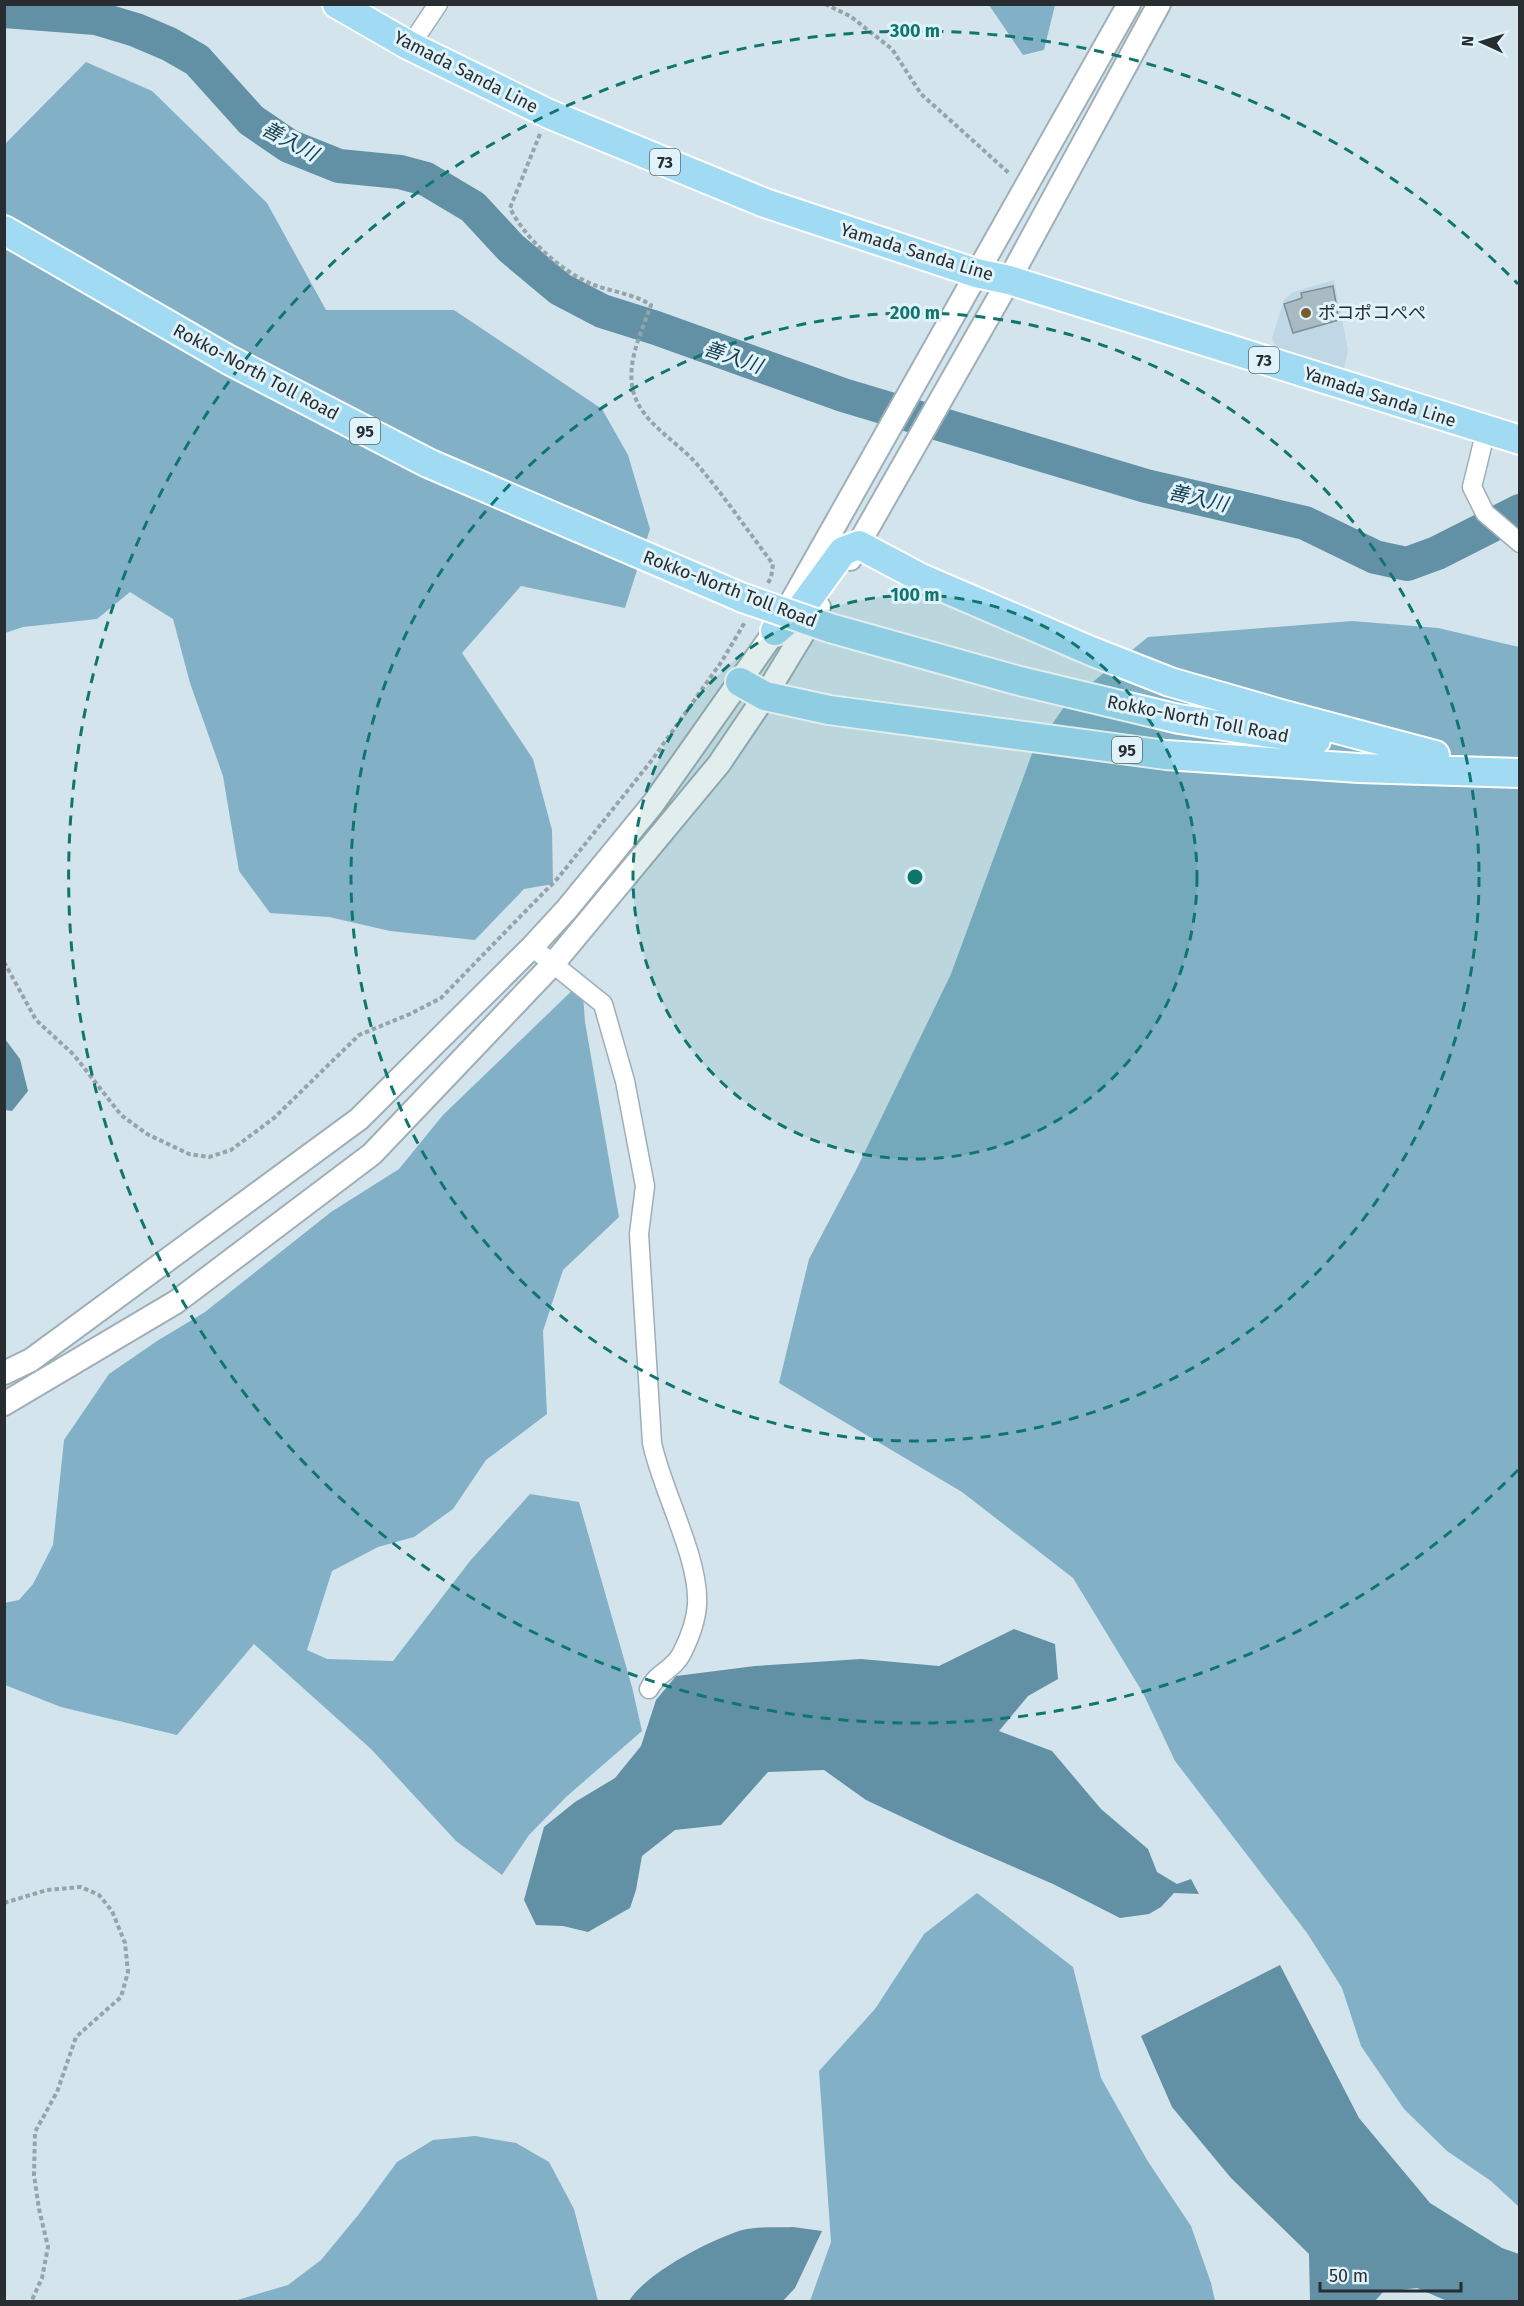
<svg xmlns="http://www.w3.org/2000/svg" width="1524" height="2306" font-family="'Fira Sans','Noto Sans JP',sans-serif">
	<style>
		.built { fill: #c0d8e5 }
		.forest { fill: #82b1c7 }
		.water { fill: #6291a6 }
		.lines { fill: none; stroke-linecap: round; stroke-linejoin: round }
		.river { stroke: #6291a6; stroke-width: 34 }
		.building { fill: #a9bac2; stroke: #7e8e96; stroke-width: 1.5 }
		.minor-casing { stroke: #9fafb7; stroke-width: 21 }
		.tertiary-casing { stroke: #9fafb7; stroke-width: 26 }
		.primary-casing { stroke: #fff; stroke-width: 32 }
		.path { stroke: #96a3a9; stroke-width: 4; stroke-dasharray: 4.5 3; stroke-linecap: butt }
		.minor { stroke: #fff; stroke-width: 18 }
		.tertiary { stroke: #fff; stroke-width: 22 }
		.primary { stroke: #a0daf3; stroke-width: 28 }
		.primary-bridge-casing { stroke: #fff; stroke-width: 32; stroke-linecap: butt }
		.primary-bridge { stroke: #a0daf3; stroke-width: 28 }
		.ring { fill: none; stroke: #0f766e; stroke-width: 3; stroke-dasharray: 10 8 }
		.poi-dot { fill: #785c2f; stroke: #e0f2fa; stroke-width: 2 }
		.labels { text-anchor: middle; dominant-baseline: central; stroke-width: 6; stroke-linejoin: round; paint-order: stroke }
		.shield { fill: #e0f2fa; stroke: #5e686d; stroke-width: 1.5 }
		.shield-label { font-size: 16px; font-weight: bold; fill: #272d30 }
		.street-label { font-size: 18px; fill: #272d30; stroke: #e0f2fa }
		.poi-label { font-size: 18px; fill: #272d30; stroke: #e0f2fa; text-anchor: start }
		.water-label { font-size: 20px; font-style: italic; fill: #153f4f; stroke: #e0f2fa }
		.centre { fill: #0f766e; stroke: #e0f2fa; stroke-width: 3 }
		.ring-label { font-size: 18px; text-anchor: middle; font-weight: bold; fill: #0f766e; stroke: #e0f2fa; stroke-width: 6; stroke-linejoin: round; paint-order: stroke }
	</style>
	<rect width="100%" height="100%" fill="#d3e4ed"/>
	<path class="built" d="M1334 280 1348 349 1344 370 1277 348 1272 338 1284 300 1293 292Z"/>
	<path class="forest" d="M989 5H1055L1044 50 1023 55Z
		M86 62 152 91 267 203 326 310H454L602 409 628 455 650 529 625 608 521 586 462 653 533 759 552 830 553 884 524 889 475 940 390 931 329 917 270 913 239 871 223 776 190 683 173 619 130 592 97 619 23 627 5 633V144Z
		M1352 621 1438 628 1519 647V2207L1491 2181 1447 2151 1404 2109 1361 2046 1342 1988 1307 1933 1175 1761 1143 1693 1073 1578 962 1492 779 1383 809 1259 856 1170 951 974 1033 751 1067 703 1148 637Z
		M582 981 585 1022 619 1217 563 1270 543 1331 547 1414 486 1460 453 1509 414 1537 378 1547 332 1571 307 1650 327 1659 393 1661 470 1561 530 1494 579 1502 632 1687 642 1731 566 1797 529 1835 502 1875 456 1841 371 1749 254 1644 177 1735 61 1707 5 1685 4 1603 19 1600 33 1584 53 1545 64 1440 109 1374 157 1341 205 1312 331 1212 399 1169 443 1115Z
		M977 1893 1073 1967 1101 2078 1147 2160 1191 2226 1211 2283 1215 2301H810L831 2242 819 2071 875 2009 924 1934Z
		M475 2136 516 2143 549 2162 574 2209 598 2301H234L288 2285 321 2260 359 2214 397 2162 433 2140Z"/>
	<path class="water" d="M5 1039 20 1059 28 1091 12 1111 5 1110Z
		M1014 1629 1055 1644 1058 1679 1028 1696 999 1731 1052 1751 1101 1809 1148 1849 1157 1872 1177 1884 1191 1879 1199 1894 1174 1893 1161 1907 1149 1914 1120 1918 1053 1884 949 1839 866 1800 824 1770 768 1772 721 1825 675 1830 642 1856 636 1890 630 1908 588 1932 563 1926 536 1925 524 1900 544 1827 575 1802 615 1778 641 1746 656 1700 676 1676 755 1666 861 1659 939 1666Z
		M1280 1965 1359 2118 1430 2203 1502 2248 1519 2254V2301H1447L1417 2288 1383 2292 1375 2301H1310L1309 2254 1231 2178 1172 2107 1141 2036Z
		M793 2227 822 2231 795 2288 783 2301H629C646 2273 710 2240 742 2230 757 2226 777 2228 793 2227Z"/>
	<g class="lines">
		<path class="river" d="M4 11 96 18 136 30 169 44 197 60 251 120 289 146 339 166 400 172 426 179 473 207 511 248 560 289 602 311 656 328 843 395 1146 486 1305 523 1375 557 1407 564 1437 553 1520 511"/>
	</g>
	<path class="building" d="M1333 286 1339 320 1293 333 1284 304 1302 298 1301 293Z"/>
	<g class="lines">
		<defs>
			<path id="minor" d="M410 46 438 4
				M1486 430 1472 487 1485 513 1520 543
				M532 947 603 1004 625 1081 645 1186 639 1234 652 1443C662 1491 700 1559 697 1605 696 1621 689 1639 682 1653 673 1671 657 1672 649 1689"/>
			<path id="tertiary" d="M850 559 1009 280 1159 4
				M4 1373 31 1360 359 1119 532 947 567 909 653 804 775 631 1129 4
				M4 1404 176 1302 372 1154 553 964 719 764 765 696 819 607"/>
			<path id="primary" d="M337 4 410 46 549 114 765 203 976 273 1009 280 1520 440
				M4 230 229 360 428 463 743 598
				M830 628 1016 680 1179 719 1316 740
				M775 631 800 610 843 551 859 545 921 578 1091 651 1170 682 1281 714 1435 755
				M740 682 765 696 829 710 1166 755 1359 768 1520 773"/>
		</defs>
		<use href="#minor" class="minor-casing"/>
		<use href="#tertiary" class="tertiary-casing"/>
		<use href="#primary" class="primary-casing"/>
		<path class="path" d="M825 4 850 16 892 49 921 94 1010 174
			M540 134 510 208C526 240 562 272 594 285 613 292 634 294 651 305 641 333 625 365 634 394 643 423 675 440 695 462 723 494 747 530 773 564L771 578 767 584
			M4 962 36 1020 74 1055 121 1115 147 1134 189 1154 209 1157 231 1150 274 1118 359 1035 410 1014 441 998 511 926 558 878 652 760 722 661 745 622
			M4 1903 47 1890 81 1887 99 1895 112 1911 125 1943 128 1972 121 1997 76 2037 57 2092 35 2132 34 2175 39 2209 48 2247 42 2278 31 2302"/>
		<use href="#minor" class="minor"/>
		<use href="#tertiary" class="tertiary"/>
		<use href="#primary" class="primary"/>
		<defs>
			<path id="primary-bridge" d="M743 598 830 628"/>
		</defs>
		<use href="#primary-bridge" class="primary-bridge-casing"/>
		<use href="#primary-bridge" class="primary-bridge"/>
	</g>
	<circle cx="915" cy="877" r="282" fill="#0f766e" fill-opacity=".12"/>
	<g class="ring">
		<circle cx="915" cy="877" r="282"/>
		<circle cx="915" cy="877" r="564"/>
		<path d="M1518 1470A846 846 0 1 1 1518 284"/>
	</g>
	<circle class="poi-dot" cx="1306" cy="313" r="6"/>
	<g class="labels">
		<g class="shield">
			<rect x="650" y="149" width="30" height="26" rx="4.5"/>
			<rect x="1249" y="347" width="30" height="26" rx="4.5"/>
			<rect x="350" y="418" width="30" height="26" rx="4.5"/>
			<rect x="1112" y="737" width="30" height="26" rx="4.5"/>
		</g>
		<g class="shield-label">
			<text x="665" y="162">73</text>
			<text x="1264" y="360">73</text>
			<text x="365" y="431">95</text>
			<text x="1127" y="750">95</text>
		</g>
		<g class="street-label">
			<text transform="translate(466 72) rotate(27)">Yamada Sanda Line</text>
			<text transform="translate(917 252) rotate(17)">Yamada Sanda Line</text>
			<text transform="translate(256 372) rotate(28)">Rokko-North Toll Road</text>
			<text transform="translate(1380 397) rotate(18)">Yamada Sanda Line</text>
			<text transform="translate(730 589) rotate(21)">Rokko-North Toll Road</text>
			<text transform="translate(1198 719) rotate(11)">Rokko-North Toll Road</text>
		</g>
		<g class="poi-label">
			<text x="1318" y="313">ポコポコぺぺ</text>
		</g>
		<g class="water-label">
			<text transform="translate(290 141) rotate(28)">善入川</text>
			<text transform="translate(733 357) rotate(19)">善入川</text>
			<text transform="translate(1198 498) rotate(13)">善入川</text>
		</g>
	</g>
	<circle cx="915" cy="877" r="9" class="centre"/>
	<g class="ring-label">
		<text x="915" y="37">300 m</text>
		<text x="915" y="319">200 m</text>
		<text x="915" y="601">100 m</text>
	</g>
	<rect width="1524" height="2306" fill="none" stroke="#272d30" stroke-width="12"/>
	<g transform="translate(1482 42) rotate(274)" stroke="#e0f2fa" stroke-width="4.5" paint-order="stroke">
	<path d="M0-4.5L10 22L0 15L-10 22Z" fill="#272d30"/>
	<text y="-9" font-size="16" font-weight="bold" text-anchor="middle" fill="#272d30">N</text>
	</g>
	<path d="M1320 2282v9h141v-9" fill="none" stroke="#272d30" stroke-width="3"/>
	<text x="1329" y="2282" font-size="18" fill="#272d30" stroke="#e0f2fa" stroke-width="4.5" paint-order="stroke">50 m</text>
</svg>
